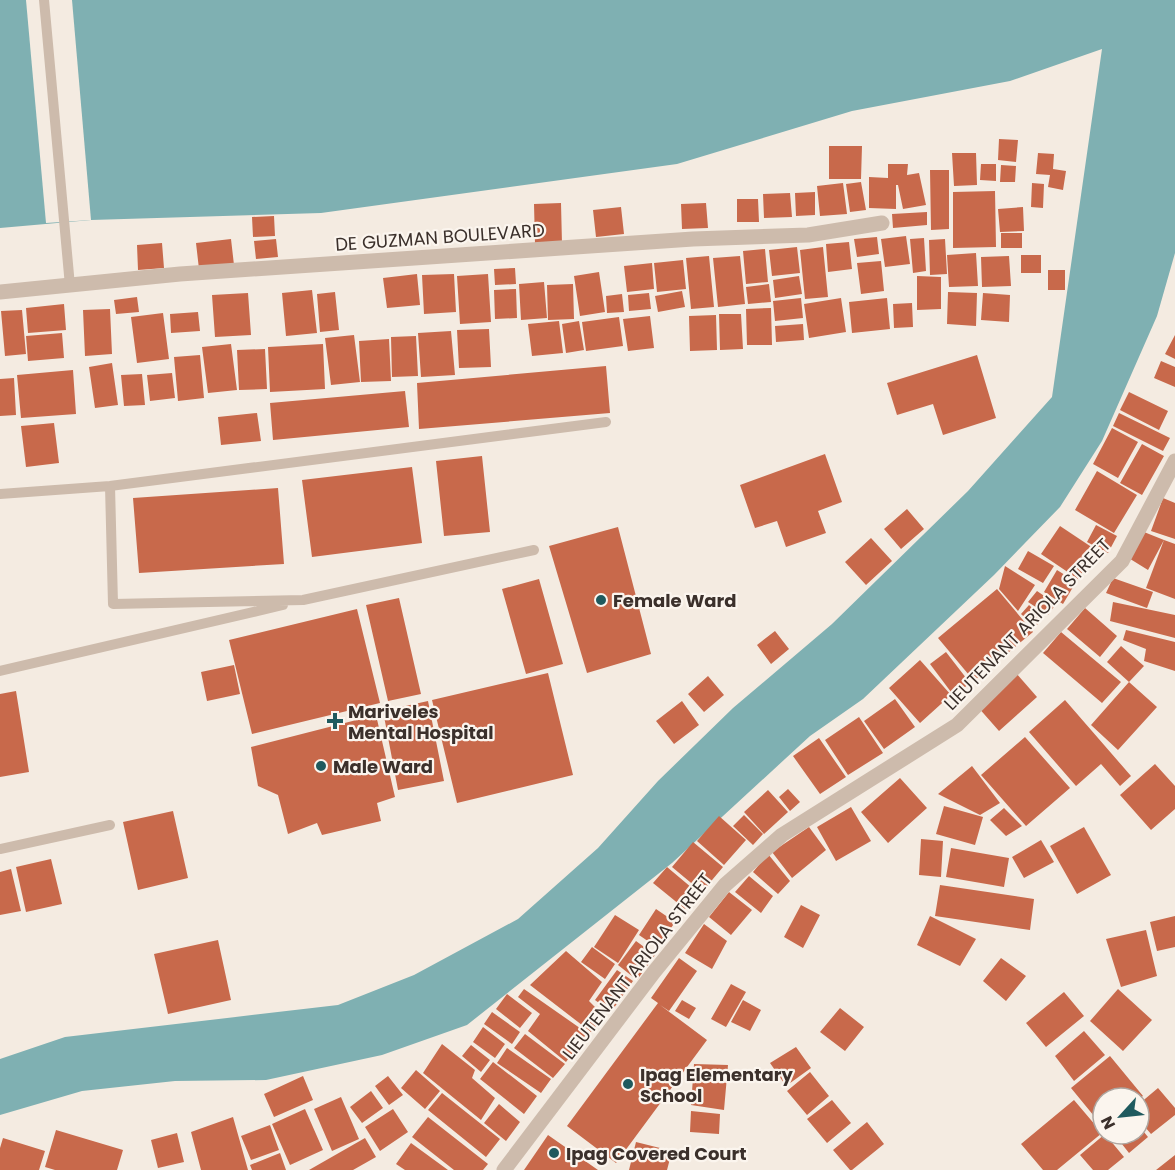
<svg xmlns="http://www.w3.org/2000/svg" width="1175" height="1170" font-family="Poppins,sans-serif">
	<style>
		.water { fill: #7fb0b2 }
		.pier { fill: #f4ebe1 }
		.building { fill: #c8694b }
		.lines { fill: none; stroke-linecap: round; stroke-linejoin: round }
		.service { stroke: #cdbbac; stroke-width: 10 }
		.minor { stroke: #cdbbac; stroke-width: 15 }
		.poi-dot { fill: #1f5a5e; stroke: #fbf5ee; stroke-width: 2 }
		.labels { text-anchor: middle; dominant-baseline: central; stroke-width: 4.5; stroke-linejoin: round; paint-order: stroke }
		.street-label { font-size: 18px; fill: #3b302b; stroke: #fbf5ee }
		.poi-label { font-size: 18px; font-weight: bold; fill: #3b302b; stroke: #fbf5ee; text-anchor: start }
	</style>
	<rect width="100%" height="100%" fill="#f4ebe1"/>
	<path class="water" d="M0 0H1175V253L1157 316 1102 441 1060 507 994 575 863 699 810 736 672 863 467 1025 382 1055 266 1080 175 1081 82 1091 0 1115V1059L65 1037 338 1005 414 975 518 919 598 848 658 781 733 708 832 624 968 491 1052 397 1102 49 1010 81 852 111 677 164 321 213 91 220 0 228Z"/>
	<path class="pier" d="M26 0H72L91 220 46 223Z"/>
	<path class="building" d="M999 139 1018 140 1016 162 998 160Z
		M829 146H862L861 179H829Z
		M952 153H976L977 185 954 186Z
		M1038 153 1054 154 1053 169 1066 171 1063 190 1048 187 1050 175 1036 174Z
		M888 164H908L907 175 919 173 926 205 903 209 898 185H896V209L869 208V177L888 178Z
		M981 164H996V181L980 180Z
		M1001 165 1016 166 1015 182H1000Z
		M930 170H949V229L931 230Z
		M861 182 866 210 850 212 846 184Z
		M843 183 847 214 820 216 817 186Z
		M1032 183 1044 184 1043 208 1031 207Z
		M995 191 996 247 953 248V192Z
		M815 192V215L796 216 795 193Z
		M790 193 792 217 764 218 763 194Z
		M737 199H758L759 222H737Z
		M561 203 562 244H535L534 204Z
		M706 203 708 228 682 229 681 204Z
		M621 207 624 234 596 237 593 210Z
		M1023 207 1024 231 1000 232 998 209Z
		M927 212V225L893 228 892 214Z
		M274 216 275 236 253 237 252 217Z
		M1001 233H1022V248H1001Z
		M906 236 910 264 885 267 881 239Z
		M877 237 879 254 857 257 854 239Z
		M924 238 926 271 913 273 910 239Z
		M231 239 234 265 199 269 196 243Z
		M276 239 278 257 256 259 254 241Z
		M945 239 947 274 930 275 929 240Z
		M849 242 852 269 828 272 826 244Z
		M162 243 164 268 138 270 137 245Z
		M797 247 800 273 772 276 769 250Z
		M823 247 828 297 805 299 800 250Z
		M765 249 768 282 746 284 743 251Z
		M976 253 978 286 949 287 947 255Z
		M1021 255H1041V273H1021Z
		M709 256 714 307 691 309 686 258Z
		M740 256 745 304 718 307 713 258Z
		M1009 256 1011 286 982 287 981 257Z
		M683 260 686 289 657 292 654 263Z
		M881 261 884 291 861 294 857 263Z
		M652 263 654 289 627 292 624 266Z
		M515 268 516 284 495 285 494 269Z
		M1048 270H1065V290H1048Z
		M599 272 605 312 580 316 574 276Z
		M417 274 420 305 387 308 383 278Z
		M454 274 456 312 424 314 422 275Z
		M488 274 491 322 460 324 457 276Z
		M799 276 802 294 775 298 773 280Z
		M917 276 941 277V309L917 310Z
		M544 282 547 318 521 320 519 284Z
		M573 284 574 319 548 320 547 285Z
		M769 284 771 302 748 304 746 287Z
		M516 289 517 318 495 319 494 290Z
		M312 290 317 333 286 336 282 293Z
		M682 291 685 307 658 312 655 296Z
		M335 292 339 330 320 332 317 294Z
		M948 292 977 293 976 326 947 324Z
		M248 293 251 335 215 337 212 295Z
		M649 293 651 309 629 311 628 295Z
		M983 293 1010 295 1009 322 981 320Z
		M622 294 624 312 607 313 606 296Z
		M137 297 139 312 116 314 114 300Z
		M801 298 803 318 775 321 773 301Z
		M841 298 846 332 809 338 804 304Z
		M887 298 890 329 852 333 849 302Z
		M912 303 913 327 894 328 893 304Z
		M64 304 66 330 28 333 26 308Z
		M771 308 772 345H747L746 309Z
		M110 309 112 354 85 356 83 310Z
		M22 310 26 354 5 356 1 311Z
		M198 312 200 331 171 333 170 314Z
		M163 313 169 359 137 363 131 317Z
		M719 314H741L743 349 720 350Z
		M716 315 717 350 690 351 689 316Z
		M650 316 654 348 628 351 623 319Z
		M619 317 623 346 586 351 582 322Z
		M559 321 563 353 532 356 528 324Z
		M579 321 584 350 566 353 562 324Z
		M803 324 804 340 776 342 775 326Z
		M489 329 491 367 459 368 457 330Z
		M451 331 455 375 421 377 418 333Z
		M62 333 64 358 28 361 26 336Z
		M354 335 360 382 331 385 325 338Z
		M1175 335V359L1165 354Z
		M416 336 418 376 392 377 391 337Z
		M389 339 391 381 361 382 359 341Z
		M231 344 237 390 208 393 202 347Z
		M323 344 325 389 270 392 268 347Z
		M265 349 267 389 239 390 237 350Z
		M200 355 204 398 178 401 174 357Z
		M977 355 996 418 943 435 933 404 897 415 887 383Z
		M1161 361 1175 367V387L1154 378Z
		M112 363 118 405 95 408 89 367Z
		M606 366 610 413 419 429 417 383Z
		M73 370 76 414 21 418 17 375Z
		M172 373 175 398 150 401 147 375Z
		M142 374 145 405 124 406 121 375Z
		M14 378 16 415 0 416V379Z
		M405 391 409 427 273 440 270 403Z
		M1129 392 1168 411 1159 430 1120 410Z
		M257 413 261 441 221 445 218 417Z
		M1119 413 1170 438 1163 451 1113 426Z
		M54 423 59 463 26 467 21 426Z
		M1112 428 1138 442 1118 478 1093 464Z
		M1142 444 1164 456 1142 495 1120 483Z
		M825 454 842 502 818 511 826 533 786 547 777 521 755 528 740 485Z
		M482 456 490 532 444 536 436 461Z
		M412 467 422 543 312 557 302 480Z
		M1097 471 1137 495 1114 533 1075 510Z
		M278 488 284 564 139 573 133 498Z
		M1163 498 1175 503V539L1151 531Z
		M907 509 924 529 901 549 884 529Z
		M1096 525 1117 536 1108 553 1087 542Z
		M1060 526 1096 550 1078 579 1041 554Z
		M618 527 651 654 587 673 549 546Z
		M1144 532 1164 540 1148 570 1127 557Z
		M871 538 892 561 866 585 845 562Z
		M1164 540 1175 544V599L1146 588Z
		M1028 551 1054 566 1043 583 1018 569Z
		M1005 566 1035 585 1018 611 999 589Z
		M1057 570 1076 582 1063 604 1044 592Z
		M1113 578 1153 592 1147 608 1106 593Z
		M539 579 563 664 526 674 502 589Z
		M997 589 1033 632 974 681 938 638Z
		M1037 591 1056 604 1048 615 1028 602Z
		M399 598 421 694 388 701 366 605Z
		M1113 602 1175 615V638L1110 621Z
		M1029 605 1043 618 1035 627 1021 614Z
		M1085 608 1117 636 1100 657 1067 629Z
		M357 609 380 703 252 734 229 640Z
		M1126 630 1175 642V671L1144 661 1146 649 1123 640Z
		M775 631 789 649 771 664 757 645Z
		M1061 632 1121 682 1102 703 1043 653Z
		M1121 646 1144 666 1129 682 1107 662Z
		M946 652 970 683 954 696 930 664Z
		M920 660 951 695 920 723 889 688Z
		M234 665 240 694 207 701 201 672Z
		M548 673 573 775 457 803 432 700Z
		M1016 673 1037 697 999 731 977 706Z
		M708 676 724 695 704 712 688 694Z
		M1129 682 1157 707 1118 750 1091 725Z
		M16 691 29 772 0 777V694Z
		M895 699 915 727 884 749 864 721Z
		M1065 700 1131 776 1120 786 1101 764 1076 786 1029 732Z
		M428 701 444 781 398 790 383 711Z
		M682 701 699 725 674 744 656 721Z
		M376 715 395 797 377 803 381 821 322 835 317 823 288 834 278 795 258 786 251 747Z
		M859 717 883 753 848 775 825 740Z
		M1025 737 1070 788 1026 826 981 775Z
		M819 738 846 777 820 794 793 756Z
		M1155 764 1175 786V809L1151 830 1120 795Z
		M972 766 1000 803 980 815 938 794Z
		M900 778 927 808 888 843 861 812Z
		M788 789 800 802 790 811 779 797Z
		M768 790 788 812 764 834 744 812Z
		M944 806 983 817 975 845 936 834Z
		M851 807 871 841 836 861 817 827Z
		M1004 808 1022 826 1006 836 990 820Z
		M173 811 188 878 138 890 123 822Z
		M744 815 763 834 753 845 733 826Z
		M719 816 746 840 724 865 697 841Z
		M809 827 826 850 792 878 772 852Z
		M1084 827 1111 875 1077 894 1050 846Z
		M921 839 943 841 941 877 919 875Z
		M1041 840 1054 862 1024 878 1012 857Z
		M693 842 723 867 702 892 672 867Z
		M951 848 1009 858 1004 887 946 877Z
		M768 854 790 881 778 894 753 872Z
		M51 859 62 904 26 912 16 867Z
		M667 867 698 893 685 909 653 883Z
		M11 869 21 911 0 915V872Z
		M749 876 773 896 761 913 735 892Z
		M940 885 1034 899 1030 930 935 916Z
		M729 892 752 910 731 935 709 917Z
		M801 905 820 915 803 948 784 937Z
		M656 909 675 922 658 948 639 935Z
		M615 915 639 930 618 963 594 947Z
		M930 916 976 939 960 966 917 945Z
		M1175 916V947L1157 951 1150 922Z
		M704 924 727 941 712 969 685 953Z
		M1146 930 1157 976 1121 987 1106 939Z
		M218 940 231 1000 168 1014 154 954Z
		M636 941 655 955 637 980 618 965Z
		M592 947 615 964 605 979 581 962Z
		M566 951 602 982 589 1001 604 1016 591 1032 530 985Z
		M679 958 697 971 669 1011 660 1005 707 1040 616 1163 567 1126 658 1003 651 998Z
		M1001 958 1026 976 1006 1001 983 981Z
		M617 970 633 981 611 1012 595 1000Z
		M731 984 746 992 726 1027 711 1019Z
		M524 989 587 1033 566 1062 528 1031 540 1014 518 997Z
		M1118 989 1152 1020 1123 1051 1090 1021Z
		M1064 992 1084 1016 1046 1047 1026 1023Z
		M507 994 532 1013 520 1028 496 1009Z
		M682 1000 696 1008 689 1019 675 1011Z
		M743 1000 761 1010 750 1031 731 1022Z
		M840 1008 864 1027 845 1051 820 1032Z
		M492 1012 520 1032 512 1044 484 1024Z
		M483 1027 505 1044 495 1058 473 1042Z
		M1084 1031 1105 1055 1074 1081 1055 1056Z
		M525 1034 565 1064 553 1078 514 1048Z
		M442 1044 475 1070 472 1078 495 1098 481 1120 423 1073Z
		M471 1045 490 1060 481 1072 462 1056Z
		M796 1047 811 1068 786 1086 770 1063Z
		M507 1048 551 1079 541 1093 497 1063Z
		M1110 1056 1143 1096 1140 1098H1103V1127L1071 1088Z
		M493 1062 537 1096 524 1114 480 1079Z
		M694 1064 728 1065 724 1110 691 1105Z
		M416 1070 440 1091 425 1109 401 1088Z
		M810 1072 829 1096 807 1115 787 1091Z
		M303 1076 313 1100 274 1117 264 1094Z
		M388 1076 403 1095 389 1105 375 1086Z
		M1158 1088 1175 1108V1115L1151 1134 1139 1120V1104Z
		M371 1091 383 1108 362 1123 350 1107Z
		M442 1093 500 1139 486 1157 428 1110Z
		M341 1097 359 1139 332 1151 314 1109Z
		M832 1100 851 1123 827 1143 807 1119Z
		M1074 1100 1102 1133 1057 1170H1043L1021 1144Z
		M499 1104 520 1122 506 1141 484 1123Z
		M305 1109 323 1150 290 1165 272 1124Z
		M393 1109 408 1132 380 1151 365 1127Z
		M691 1111 720 1114 719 1134 690 1132Z
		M233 1117 248 1170H201L191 1132Z
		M428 1117 488 1164 483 1170H454L412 1137Z
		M867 1122 884 1144 852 1170H850L833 1150Z
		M270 1125 279 1150 251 1160 241 1136Z
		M1139 1126 1148 1137 1129 1153 1114 1134H1139Z
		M56 1130 123 1150 117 1170H55L45 1167Z
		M177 1133 184 1162 158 1168 151 1140Z
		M1105 1134 1124 1157 1108 1170H1093L1080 1155Z
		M548 1135 598 1170H524Z
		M3 1138 45 1151 39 1170H0V1148Z
		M365 1138 376 1157 353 1170H309Z
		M636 1142 672 1151 667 1170H629Z
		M411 1143 448 1170H405L396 1164Z
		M280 1153 286 1170H252L250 1165Z
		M1175 1155V1170H1156Z"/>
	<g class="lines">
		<path class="service" d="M44 0 70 286
			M110 486 113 604 303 600 534 550
			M0 494 110 486 606 422
			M0 671 283 605
			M0 849 110 825"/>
		<path class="minor" d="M0 292 180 274 693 239 808 235 882 223
			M504 1170 654 972 725 885 782 835 957 725 1122 561 1175 461"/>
	</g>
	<g class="poi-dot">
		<circle cx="601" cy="600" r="6"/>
		<path d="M332 712h6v6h6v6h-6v6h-6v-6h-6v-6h6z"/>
		<circle cx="321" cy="766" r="6"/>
		<circle cx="628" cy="1084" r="6"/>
		<circle cx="554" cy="1153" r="6"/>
	</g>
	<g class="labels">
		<g class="street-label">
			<text transform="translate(440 237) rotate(-4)">DE GUZMAN BOULEVARD</text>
			<text transform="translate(1027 624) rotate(-46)">LIEUTENANT ARIOLA STREET</text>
			<text transform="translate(637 966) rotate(-52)">LIEUTENANT ARIOLA STREET</text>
		</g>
		<g class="poi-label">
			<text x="613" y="600">Female Ward</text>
			<text x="348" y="711">Mariveles<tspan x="348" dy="21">Mental Hospital</tspan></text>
			<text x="333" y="766">Male Ward</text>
			<text x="640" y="1074">Ipag Elementary<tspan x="640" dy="21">School</tspan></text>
			<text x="566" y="1153">Ipag Covered Court</text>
		</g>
	</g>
	<g transform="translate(1121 1116) rotate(243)"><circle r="28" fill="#fbf5ee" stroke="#aea6a0" stroke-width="1.5"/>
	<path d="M0-4.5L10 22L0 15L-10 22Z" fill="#1f5a5e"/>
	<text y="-9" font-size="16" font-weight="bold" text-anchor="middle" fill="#3b302b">N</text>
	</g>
</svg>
